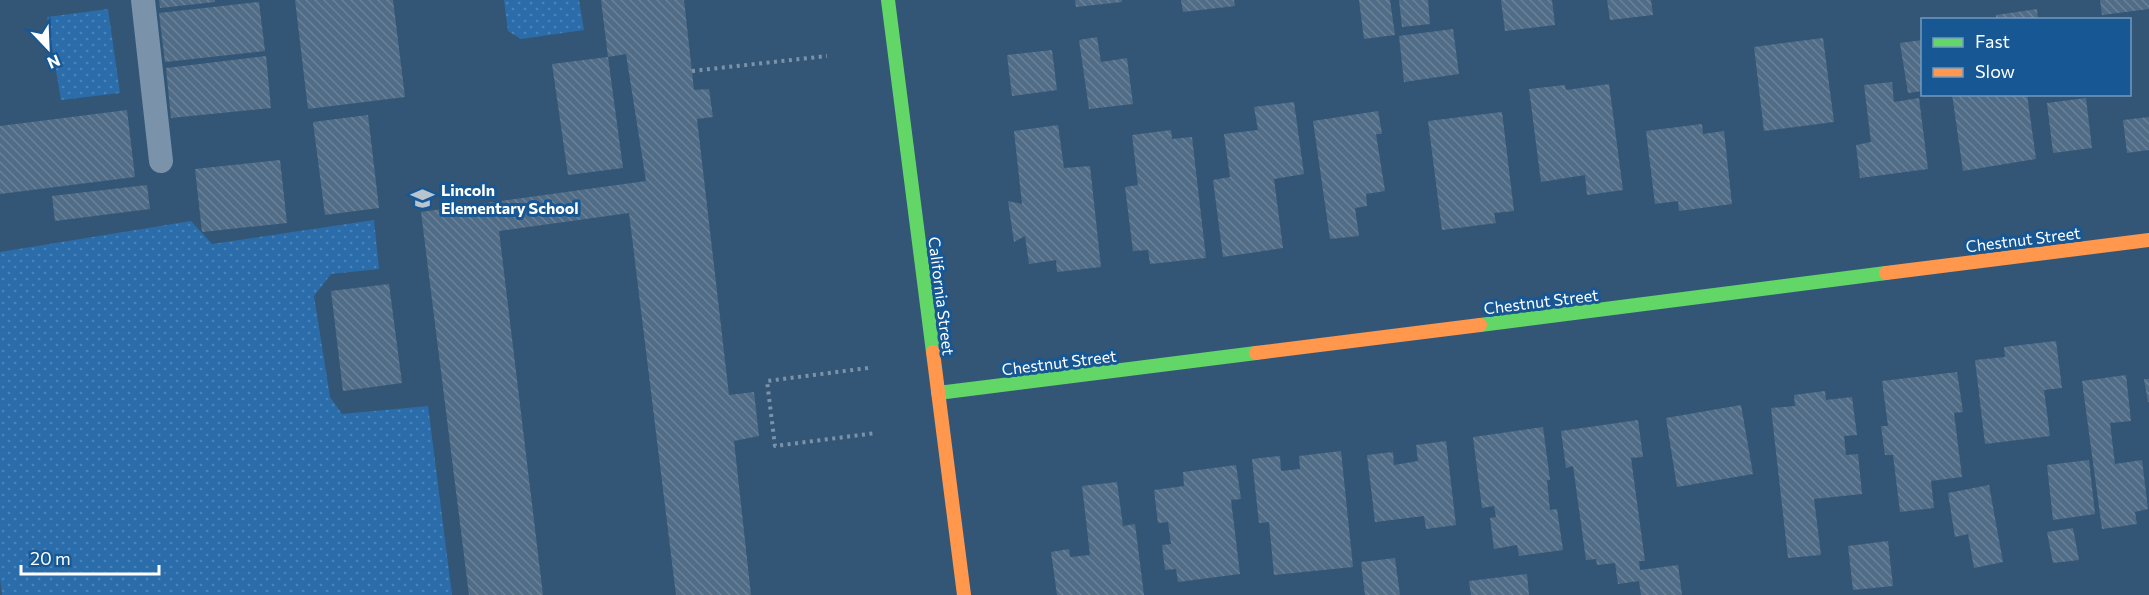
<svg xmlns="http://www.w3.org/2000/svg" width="2149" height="595" font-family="Commissioner,sans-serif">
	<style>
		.grass { fill: url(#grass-dots) }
		.building { fill: url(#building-back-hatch) }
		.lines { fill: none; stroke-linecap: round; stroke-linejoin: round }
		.path { stroke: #7b93aa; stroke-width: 4; stroke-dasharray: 3 4.5; stroke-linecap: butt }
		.lane { stroke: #7b93aa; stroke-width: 24 }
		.fast { stroke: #63d668; stroke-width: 14 }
		.slow { stroke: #ff974d; stroke-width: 14 }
		.labels { text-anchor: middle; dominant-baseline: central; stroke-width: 6; stroke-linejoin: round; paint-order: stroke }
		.poi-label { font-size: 16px; font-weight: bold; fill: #fff; stroke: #165794; text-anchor: start }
		.street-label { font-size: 16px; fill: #fff; stroke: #165794 }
	</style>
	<defs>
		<pattern id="grass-dots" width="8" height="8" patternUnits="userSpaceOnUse" patternTransform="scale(1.5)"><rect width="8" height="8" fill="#2a6daa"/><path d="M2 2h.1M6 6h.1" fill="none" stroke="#4a83b7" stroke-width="1.8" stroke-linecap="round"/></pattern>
		<pattern id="building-back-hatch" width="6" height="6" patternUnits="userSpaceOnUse" patternTransform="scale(1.5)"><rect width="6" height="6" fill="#506c86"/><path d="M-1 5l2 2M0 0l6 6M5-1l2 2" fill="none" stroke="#6a8298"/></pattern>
	</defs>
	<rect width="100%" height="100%" fill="#335677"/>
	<path class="grass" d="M504 0H579L584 30 521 39 508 31Z
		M108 9 120 93 61 100 47 17Z
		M374 220 379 269 331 274 314 296 330 397 342 414 428 406 452 595H2L0 578V252L191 221 212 244Z"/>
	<path class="building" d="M159 0H215V2L160 8Z
		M295 0H393L405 97 308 109Z
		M601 0H684L694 90 709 89 713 117 697 119 729 395 754 392 759 436 734 441 751 595H676L629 213 499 231 543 595H469L421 212 646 181 626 54 608 57Z
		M1075 0H1122V2L1076 7Z
		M1181 0H1234L1235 6 1183 12Z
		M1359 0H1390L1395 35 1364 39Z
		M1399 0H1428L1430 24 1402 27Z
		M1501 0H1552L1555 25 1505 31Z
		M1607 0H1651L1653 15 1610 20Z
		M2100 0H2149V9L2102 15Z
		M259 2 265 51 165 62 159 13Z
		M2037 9 2038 20H1996V15Z
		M1453 29 1459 74 1404 82 1399 36Z
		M1097 37 1101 62 1127 58 1133 104 1089 109 1079 40Z
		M1823 38 1834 122 1764 131 1754 47Z
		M1922 40V91L1908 93 1900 43Z
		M1052 50 1057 90 1012 96 1007 55Z
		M266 56 271 108 171 118 166 68Z
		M608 57 623 168 568 175 552 64Z
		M1892 82 1894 102 1919 98 1928 169 1860 178 1856 145 1871 142 1864 85Z
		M1609 84 1623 190 1587 195 1585 175 1541 182 1529 89 1565 85 1566 90Z
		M1952 94H2027L2036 159 1963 171Z
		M2086 98 2092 148 2053 153 2047 103Z
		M1294 102 1304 174 1274 179 1283 248 1223 257 1213 180 1230 177 1224 134 1258 130 1254 107Z
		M127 110 135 177 0 194V126Z
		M1378 111 1382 134H1376L1385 191 1366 194 1367 206 1355 208 1359 236 1330 239 1313 121Z
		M1502 112 1514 211 1494 213 1496 223 1442 230 1428 121Z
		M368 115 379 208 325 215 313 122Z
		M2149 117V150L2127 153 2123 120Z
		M1702 124 1703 134 1724 131 1732 204 1679 211 1678 201 1655 204 1646 131Z
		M1058 125 1064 168 1090 166 1101 267 1057 272 1056 260 1029 264 1025 236 1014 242 1008 201 1022 204 1014 131Z
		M1171 130 1172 139 1192 137 1206 258 1150 264 1148 250 1133 251 1125 187 1138 185 1132 135Z
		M280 160 287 223 202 232 195 169Z
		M147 185 150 209 55 221 52 196Z
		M389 284 402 383 343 391 331 291Z
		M2056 341 2062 388 2044 390 2050 436 1985 444 1975 360 2005 357 2004 347Z
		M1957 372 1963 412 1954 413 1962 477 1931 481 1934 508 1900 512 1893 455H1885L1881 426H1888L1882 381Z
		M2126 375 2131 421 2110 423 2115 464 2142 460 2148 509 2135 512 2137 524 2102 529 2082 381Z
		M2144 379H2149V402H2148Z
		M1825 391 1826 400 1852 397 1857 435 1844 436 1846 455 1858 454 1862 494 1814 499 1821 555 1788 558 1771 408 1795 406 1794 395Z
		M1741 405 1753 474 1677 487 1666 418Z
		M1638 420 1643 457 1631 458 1645 561H1639L1640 570 1678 565 1682 595H1641L1639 581 1618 584 1615 563 1597 565 1596 559 1586 560 1573 466 1566 468 1561 431Z
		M1543 427 1550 480H1547L1550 510 1557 509 1563 550 1519 556 1517 545 1494 549 1490 518 1496 517 1494 506 1482 508 1473 437Z
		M1446 441 1456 525 1426 529 1424 516 1375 522 1367 455 1393 452 1394 465 1418 461 1416 445Z
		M1341 451 1353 567 1274 575 1269 522 1259 523 1252 459 1280 456 1281 471 1300 469 1299 456Z
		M2089 460 2095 514 2053 520 2047 465Z
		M1236 465 1241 499 1231 500 1240 574 1178 582 1176 569 1165 570 1162 545 1171 544 1168 522 1158 523 1154 490 1184 486 1183 472Z
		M1117 482 1123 526 1135 524 1144 595H1057L1051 552 1069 549 1070 557 1090 555 1082 486Z
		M1989 485 2003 562 1974 568 1968 534 1955 537 1948 493Z
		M2073 528 2079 560 2053 563 2047 532Z
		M1888 541 1893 586 1853 590 1848 546Z
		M1395 558 1400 595H1365L1361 562Z
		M1527 574 1529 595H1471L1469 581Z"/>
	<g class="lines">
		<path class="path" d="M692 71 827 56
			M868 368 767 381 775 446 876 433"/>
		<path class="lane" d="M143 0 161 161"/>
		<path class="fast" d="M888 0 933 352
			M1480 325 1886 273
			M938 393 1256 353"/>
		<path class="slow" d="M1886 273 2149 240
			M933 352 964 595
			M1256 353 1480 325"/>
	</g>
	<defs>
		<symbol id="school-bare" viewBox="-9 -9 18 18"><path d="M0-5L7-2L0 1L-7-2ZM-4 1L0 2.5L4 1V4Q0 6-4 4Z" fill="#b8c4cf" stroke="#165794" stroke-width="2.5" paint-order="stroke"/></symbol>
	</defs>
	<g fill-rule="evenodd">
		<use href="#school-bare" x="406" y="182" width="33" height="33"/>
	</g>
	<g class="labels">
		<g class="poi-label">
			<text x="441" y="189">Lincoln<tspan x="441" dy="18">Elementary School</tspan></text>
		</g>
		<g class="street-label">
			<text transform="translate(2023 239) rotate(-7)">Chestnut Street</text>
			<text transform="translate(942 296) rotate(83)">California Street</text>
			<text transform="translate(1541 301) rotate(-7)">Chestnut Street</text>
			<text transform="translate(1059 362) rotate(-7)">Chestnut Street</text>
		</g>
	</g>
	<rect x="1921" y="18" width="210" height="78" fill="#165794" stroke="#739abf" stroke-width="1.5"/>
	<rect x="1933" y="38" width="30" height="9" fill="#63d668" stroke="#739abf" stroke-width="1.5"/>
	<text x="1975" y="48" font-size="18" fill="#ffffff">Fast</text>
	<rect x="1933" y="68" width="30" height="9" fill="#ff974d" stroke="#739abf" stroke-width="1.5"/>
	<text x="1975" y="78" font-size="18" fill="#ffffff">Slow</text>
	<g transform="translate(48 48) rotate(157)" stroke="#165794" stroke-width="4.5" paint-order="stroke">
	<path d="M0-4.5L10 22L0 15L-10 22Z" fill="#ffffff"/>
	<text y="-9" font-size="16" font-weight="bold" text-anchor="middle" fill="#ffffff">N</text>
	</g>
	<path d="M21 565v9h138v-9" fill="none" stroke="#ffffff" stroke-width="3"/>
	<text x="30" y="565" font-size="18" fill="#ffffff" stroke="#165794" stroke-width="4.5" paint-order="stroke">20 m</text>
</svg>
